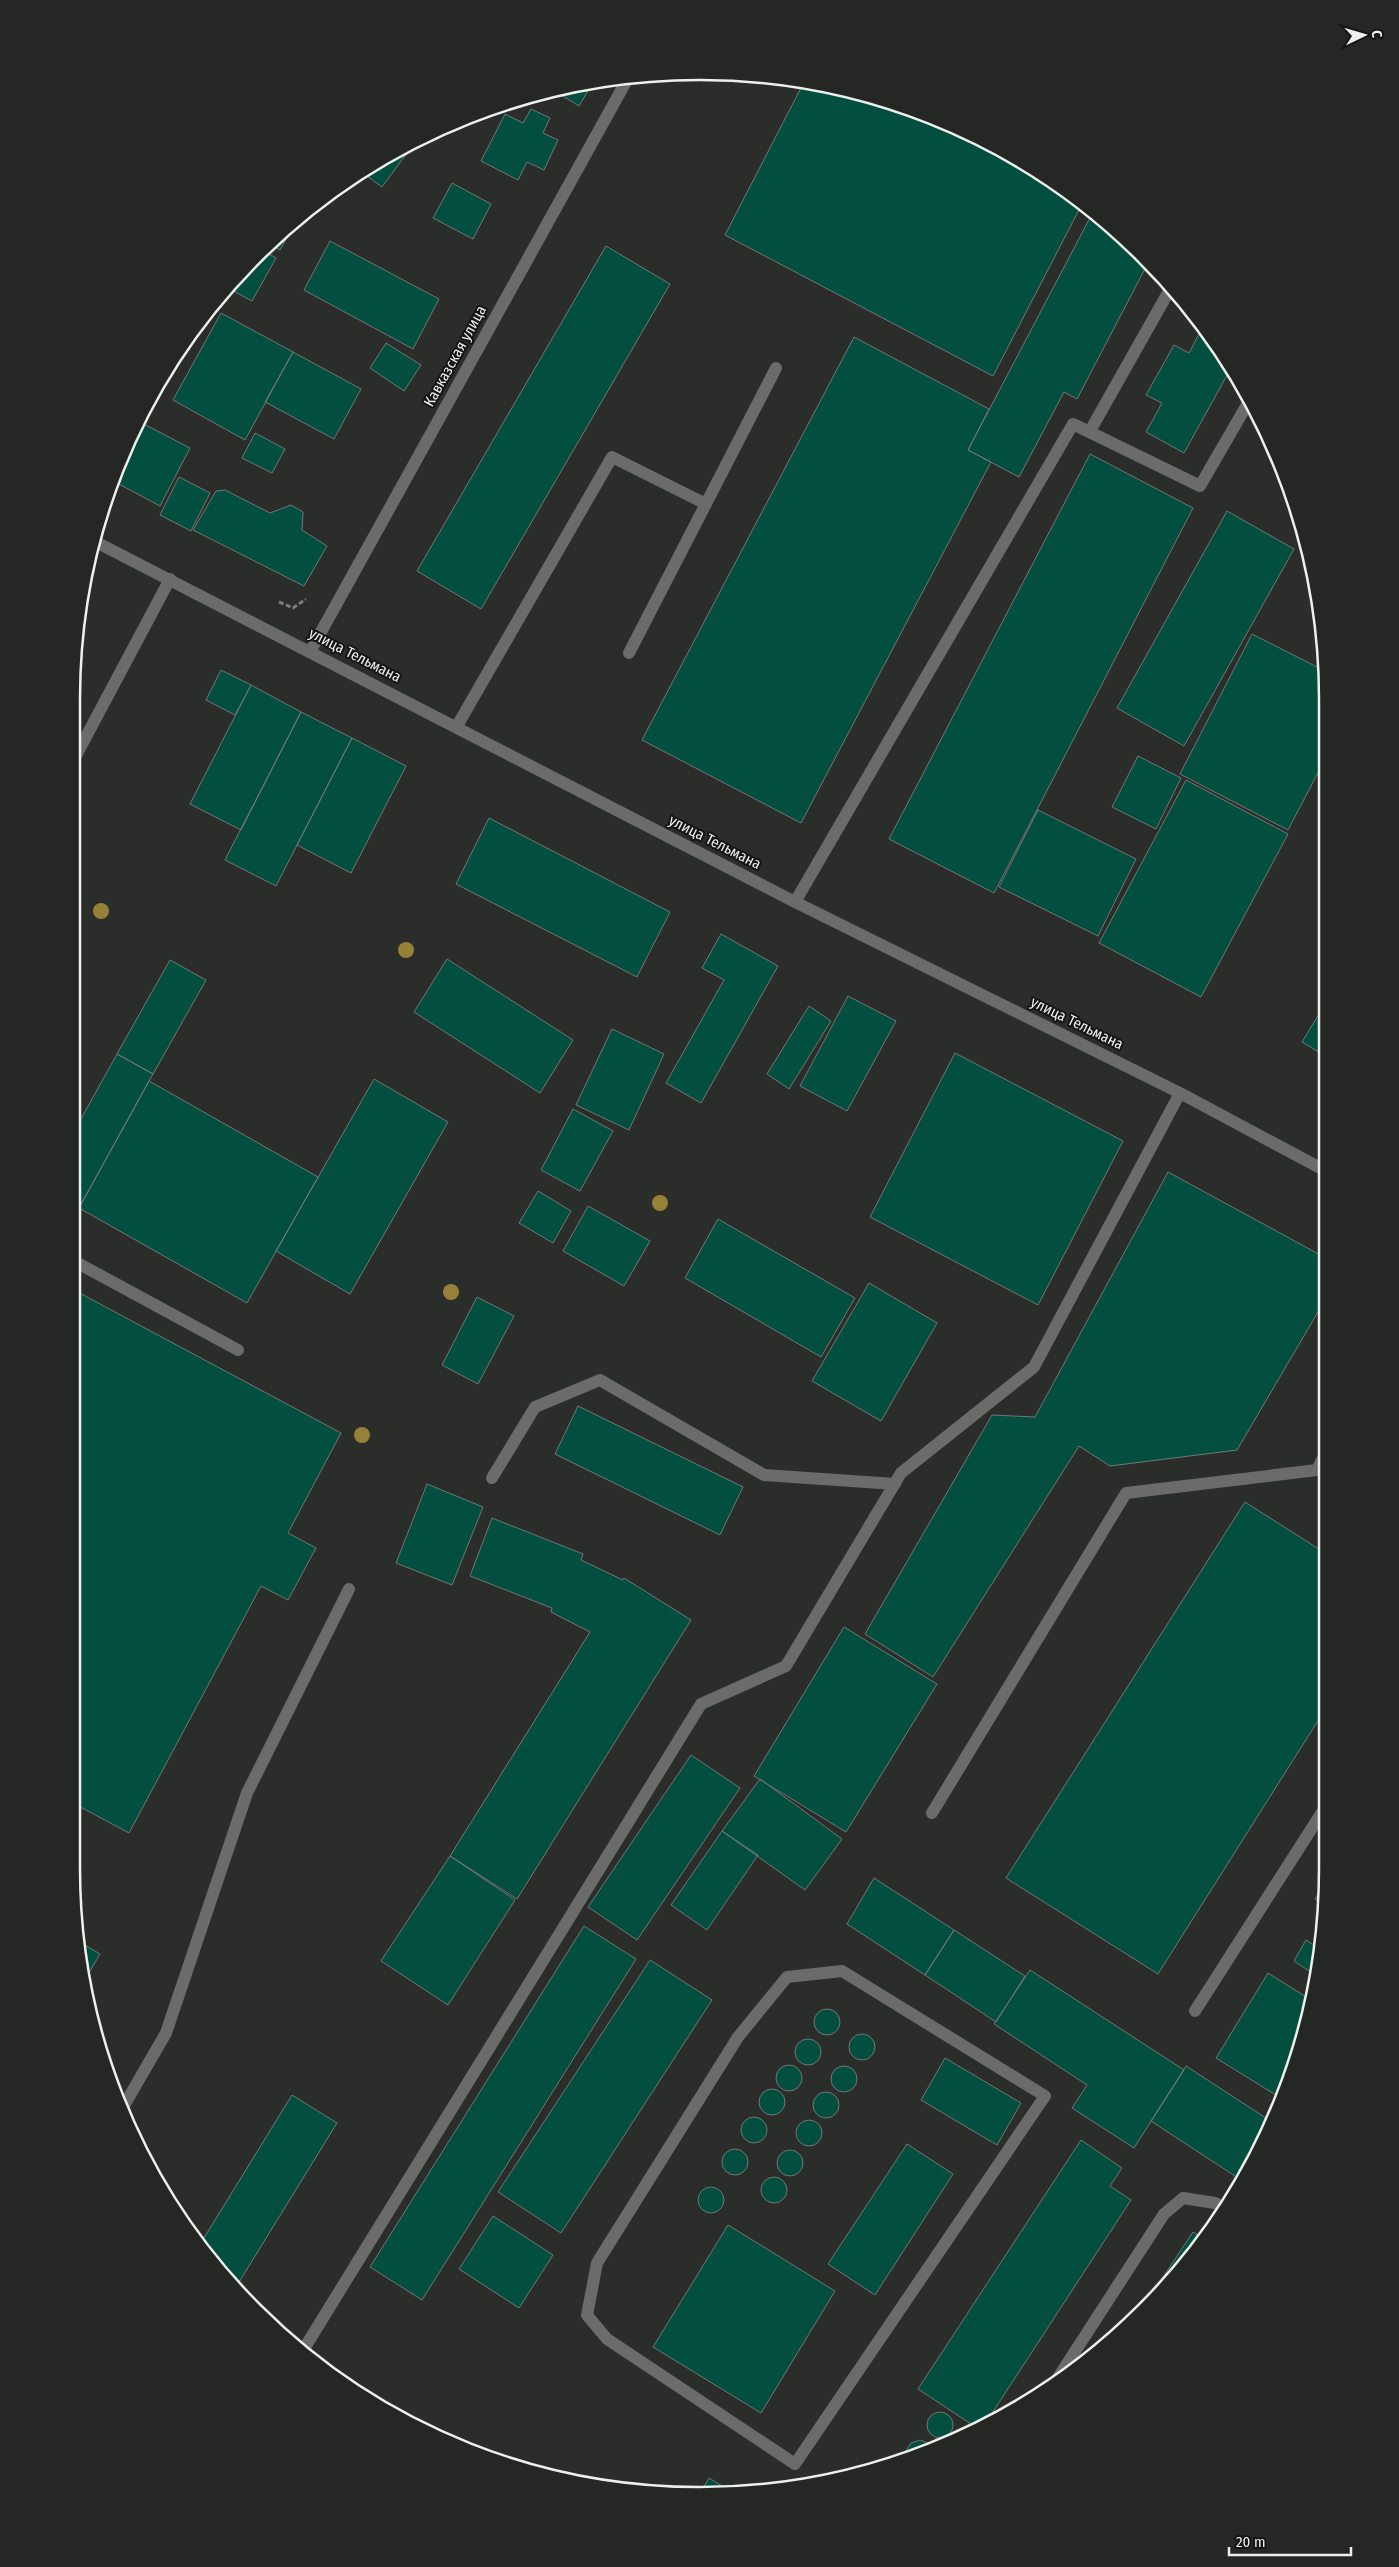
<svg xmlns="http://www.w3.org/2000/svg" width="1399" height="2567" font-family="'Fira Sans Condensed',sans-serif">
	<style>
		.building { fill: #034f3f; stroke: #737675 }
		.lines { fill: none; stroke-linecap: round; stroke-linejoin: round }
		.path { stroke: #7a7c7a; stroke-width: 3; stroke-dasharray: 5 2.5; stroke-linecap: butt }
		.minor { stroke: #6b6b6a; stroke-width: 12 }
		.tree { fill: #958238 }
		.labels { text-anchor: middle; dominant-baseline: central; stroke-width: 4; stroke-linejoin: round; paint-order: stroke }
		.street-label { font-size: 15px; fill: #eef0ee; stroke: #141514 }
		.rim { fill: none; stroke: #eef0ee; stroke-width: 2.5 }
	</style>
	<rect width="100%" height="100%" fill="#2b2d2b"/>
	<path class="building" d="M804 82 901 105 1013 155 1082 204 993 376 725 235Z
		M592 84 579 106 553 90 591 84Z
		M531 109 550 118 543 133 558 140 544 170 527 162 518 180 481 161 505 114 523 123Z
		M406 146 410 149 382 187 363 173Z
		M452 183 491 204 473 239 433 218Z
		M1093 212 1114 227 1147 265 1077 399 1064 392 1019 477 968 450Z
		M296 221 280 250 271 244Z
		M330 241 439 299 413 349 304 290Z
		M606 246 670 284 481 609 417 571Z
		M264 251 276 258 252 301 226 287Z
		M221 313 293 352 245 440 173 400Z
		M1202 328 1222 350 1231 368 1184 453 1146 432 1162 403 1146 395 1174 345 1189 353Z
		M854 337 989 409 968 450 991 462 801 823 642 740Z
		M386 343 421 365 404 391 370 368Z
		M293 352 361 389 334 439 265 402Z
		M140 422 190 448 160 506 115 482Z
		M255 433 285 449 272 473 242 458Z
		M1090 454 1193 508 994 893 889 839Z
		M179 477 210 493 191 531 160 515Z
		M225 490 270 513 291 505 303 512 302 530 327 546 304 586 193 530 216 491Z
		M1227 511 1294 549 1184 746 1117 708Z
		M80 616 86 620 76 637Z
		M1252 634 1323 670V763L1288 830 1180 774Z
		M221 670 251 685 235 715 206 700Z
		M251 685 301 712 241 830 190 804Z
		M301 712 352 738 276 886 225 860Z
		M352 738 406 766 351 873 297 845Z
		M1138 756 1181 778 1156 829 1112 807Z
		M1186 780 1288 834 1201 997 1099 943Z
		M1038 810 1136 859 1098 936 999 887Z
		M489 818 670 912 637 977 456 884Z
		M721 934 778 966 701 1103 666 1083 724 980 702 968Z
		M447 959 573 1040 540 1093 414 1012Z
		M170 960 206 980 153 1074 117 1054Z
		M848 996 896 1021 847 1111 800 1086Z
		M809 1006 831 1021 789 1089 767 1074Z
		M1324 1006V1055L1302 1042Z
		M612 1029 664 1054 629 1130 576 1105Z
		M955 1053 1123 1141 1038 1305 870 1217Z
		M117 1054 153 1074 79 1208 72 1204V1135Z
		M374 1079 448 1122 350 1294 276 1251Z
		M149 1081 318 1177 247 1303 79 1208Z
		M573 1109 613 1131 580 1191 541 1170Z
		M1168 1172 1324 1257 1325 1300 1237 1450 1110 1466 1079 1446 933 1677 865 1634 992 1415 1035 1417Z
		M538 1191 571 1211 553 1243 519 1223Z
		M588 1206 650 1241 624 1286 563 1251Z
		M718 1219 855 1298 821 1357 685 1278Z
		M869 1283 937 1323 881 1421 812 1381Z
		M72 1289 341 1433 288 1533 316 1548 288 1600 261 1586 129 1833 71 1802Z
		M477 1297 514 1316 478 1384 442 1365Z
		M578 1406 743 1487 720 1535 555 1454Z
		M427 1484 483 1507 452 1585 396 1563Z
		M1245 1502 1325 1553 1326 1708 1158 1974 1006 1878Z
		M492 1518 583 1554 581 1560 623 1580 624 1578 691 1620 517 1899 450 1856 590 1632 551 1612 552 1608 470 1576Z
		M844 1627 937 1684 846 1832 754 1776Z
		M691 1755 740 1788 637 1940 588 1907Z
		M760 1779 842 1839 805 1890 722 1831Z
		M722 1831 758 1855 707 1930 671 1905Z
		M450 1856 515 1900 448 2005 381 1961Z
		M874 1878 954 1930 925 1975 847 1924Z
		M1326 1880V1906L1315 1899Z
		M584 1926 636 1959 422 2300 370 2267Z
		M954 1930 1025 1976 996 2022 925 1975Z
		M1306 1940 1320 1949 1315 1975 1294 1961Z
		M78 1941 100 1954 83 1983Z
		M650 1960 712 2000 561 2233 498 2192Z
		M1030 1970 1184 2070 1134 2148 1072 2108 1087 2085 994 2024Z
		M1268 1973 1311 2000 1306 2030 1279 2097 1216 2058Z
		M814 2022a13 13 0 1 1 26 0a13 13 0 1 1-26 0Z
		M849 2047a13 13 0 1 1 26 0a13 13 0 1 1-26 0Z
		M795 2052a13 13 0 1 1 26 0a13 13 0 1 1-26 0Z
		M945 2058 1021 2103 997 2145 921 2100Z
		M776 2078a13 13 0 1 1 26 0a13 13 0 1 1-26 0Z
		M831 2079a13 13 0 1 1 26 0a13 13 0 1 1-26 0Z
		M1186 2066 1269 2120 1244 2182 1151 2121Z
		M759 2102a13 13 0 1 1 26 0a13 13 0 1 1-26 0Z
		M813 2105a13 13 0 1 1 26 0a13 13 0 1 1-26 0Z
		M292 2095 337 2123 236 2287 199 2246Z
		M741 2130a13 13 0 1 1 26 0a13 13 0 1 1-26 0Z
		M796 2133a13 13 0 1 1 26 0a13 13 0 1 1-26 0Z
		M1081 2140 1122 2168 1110 2186 1131 2200 985 2424 977 2428 918 2389Z
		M907 2144 953 2174 875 2295 828 2264Z
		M722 2162a13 13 0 1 1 26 0a13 13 0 1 1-26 0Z
		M777 2163a13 13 0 1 1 26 0a13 13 0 1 1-26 0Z
		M761 2190a13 13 0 1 1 26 0a13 13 0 1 1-26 0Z
		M698 2200a13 13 0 1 1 26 0a13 13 0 1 1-26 0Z
		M493 2216 553 2255 519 2308 459 2269Z
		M728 2225 835 2291 761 2413 653 2347Z
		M1193 2232 1205 2240 1141 2310Z
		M927 2425a13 13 0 1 1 26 0a13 13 0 1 1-26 0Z
		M425 2423 471 2452 422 2428Z
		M920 2440 928 2443 933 2450 907 2459V2449L911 2443Z
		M709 2478 735 2494H700Z"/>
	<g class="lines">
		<path class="path" d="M279 602 293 608 306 599"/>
		<path class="minor" d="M1090 431 1169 291
			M92 540 795 902 1180 1093 1324 1170
			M311 650 628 78
			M629 653 776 368
			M457 726 612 457 706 504
			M72 763 170 579
			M795 902 1073 424 1200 486 1248 403
			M72 1260 238 1350
			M492 1478 535 1407 600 1380 764 1475 895 1484
			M932 1813 1126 1493 1317 1470 1325 1454
			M842 1971 1045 2096 795 2464 607 2339 587 2315 597 2263 738 2037 787 1977Z
			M1195 2011 1326 1806
			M122 2109 166 2033 247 1793 349 1589
			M302 2352 701 1704 786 1666 901 1473 1034 1367 1180 1093
			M1052 2387 1164 2214 1183 2198 1215 2203 1225 2209"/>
	</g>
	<g class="tree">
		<circle cx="101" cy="911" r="8"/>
		<circle cx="406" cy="950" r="8"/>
		<circle cx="660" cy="1203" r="8"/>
		<circle cx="451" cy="1292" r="8"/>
		<circle cx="362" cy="1435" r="8"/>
	</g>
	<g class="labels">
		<g class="street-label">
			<text transform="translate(455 356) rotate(-61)">Кавказская улица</text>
			<text transform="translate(355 655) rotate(27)">улица Тельмана</text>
			<text transform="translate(715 842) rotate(27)">улица Тельмана</text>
			<text transform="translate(1077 1023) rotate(26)">улица Тельмана</text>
		</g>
	</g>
	<path d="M0 0H1399V2567H0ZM699 80H700A619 619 0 0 1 1319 699V1868A619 619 0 0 1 700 2487H699A619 619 0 0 1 80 1868V699A619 619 0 0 1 699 80Z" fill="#252725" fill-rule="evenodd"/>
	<path class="rim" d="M699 80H700A619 619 0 0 1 1319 699V1868A619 619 0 0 1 700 2487H699A619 619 0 0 1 80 1868V699A619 619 0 0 1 699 80Z"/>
	<g transform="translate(1364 35) rotate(85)" stroke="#141514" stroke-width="4" paint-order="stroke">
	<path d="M0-4L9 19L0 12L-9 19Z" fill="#eef0ee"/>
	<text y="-8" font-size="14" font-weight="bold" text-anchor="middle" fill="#eef0ee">С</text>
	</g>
	<path d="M1229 2547v8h122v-8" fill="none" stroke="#eef0ee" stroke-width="2.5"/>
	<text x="1236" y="2547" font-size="15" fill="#eef0ee" stroke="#141514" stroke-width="4" paint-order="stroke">20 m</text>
</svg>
